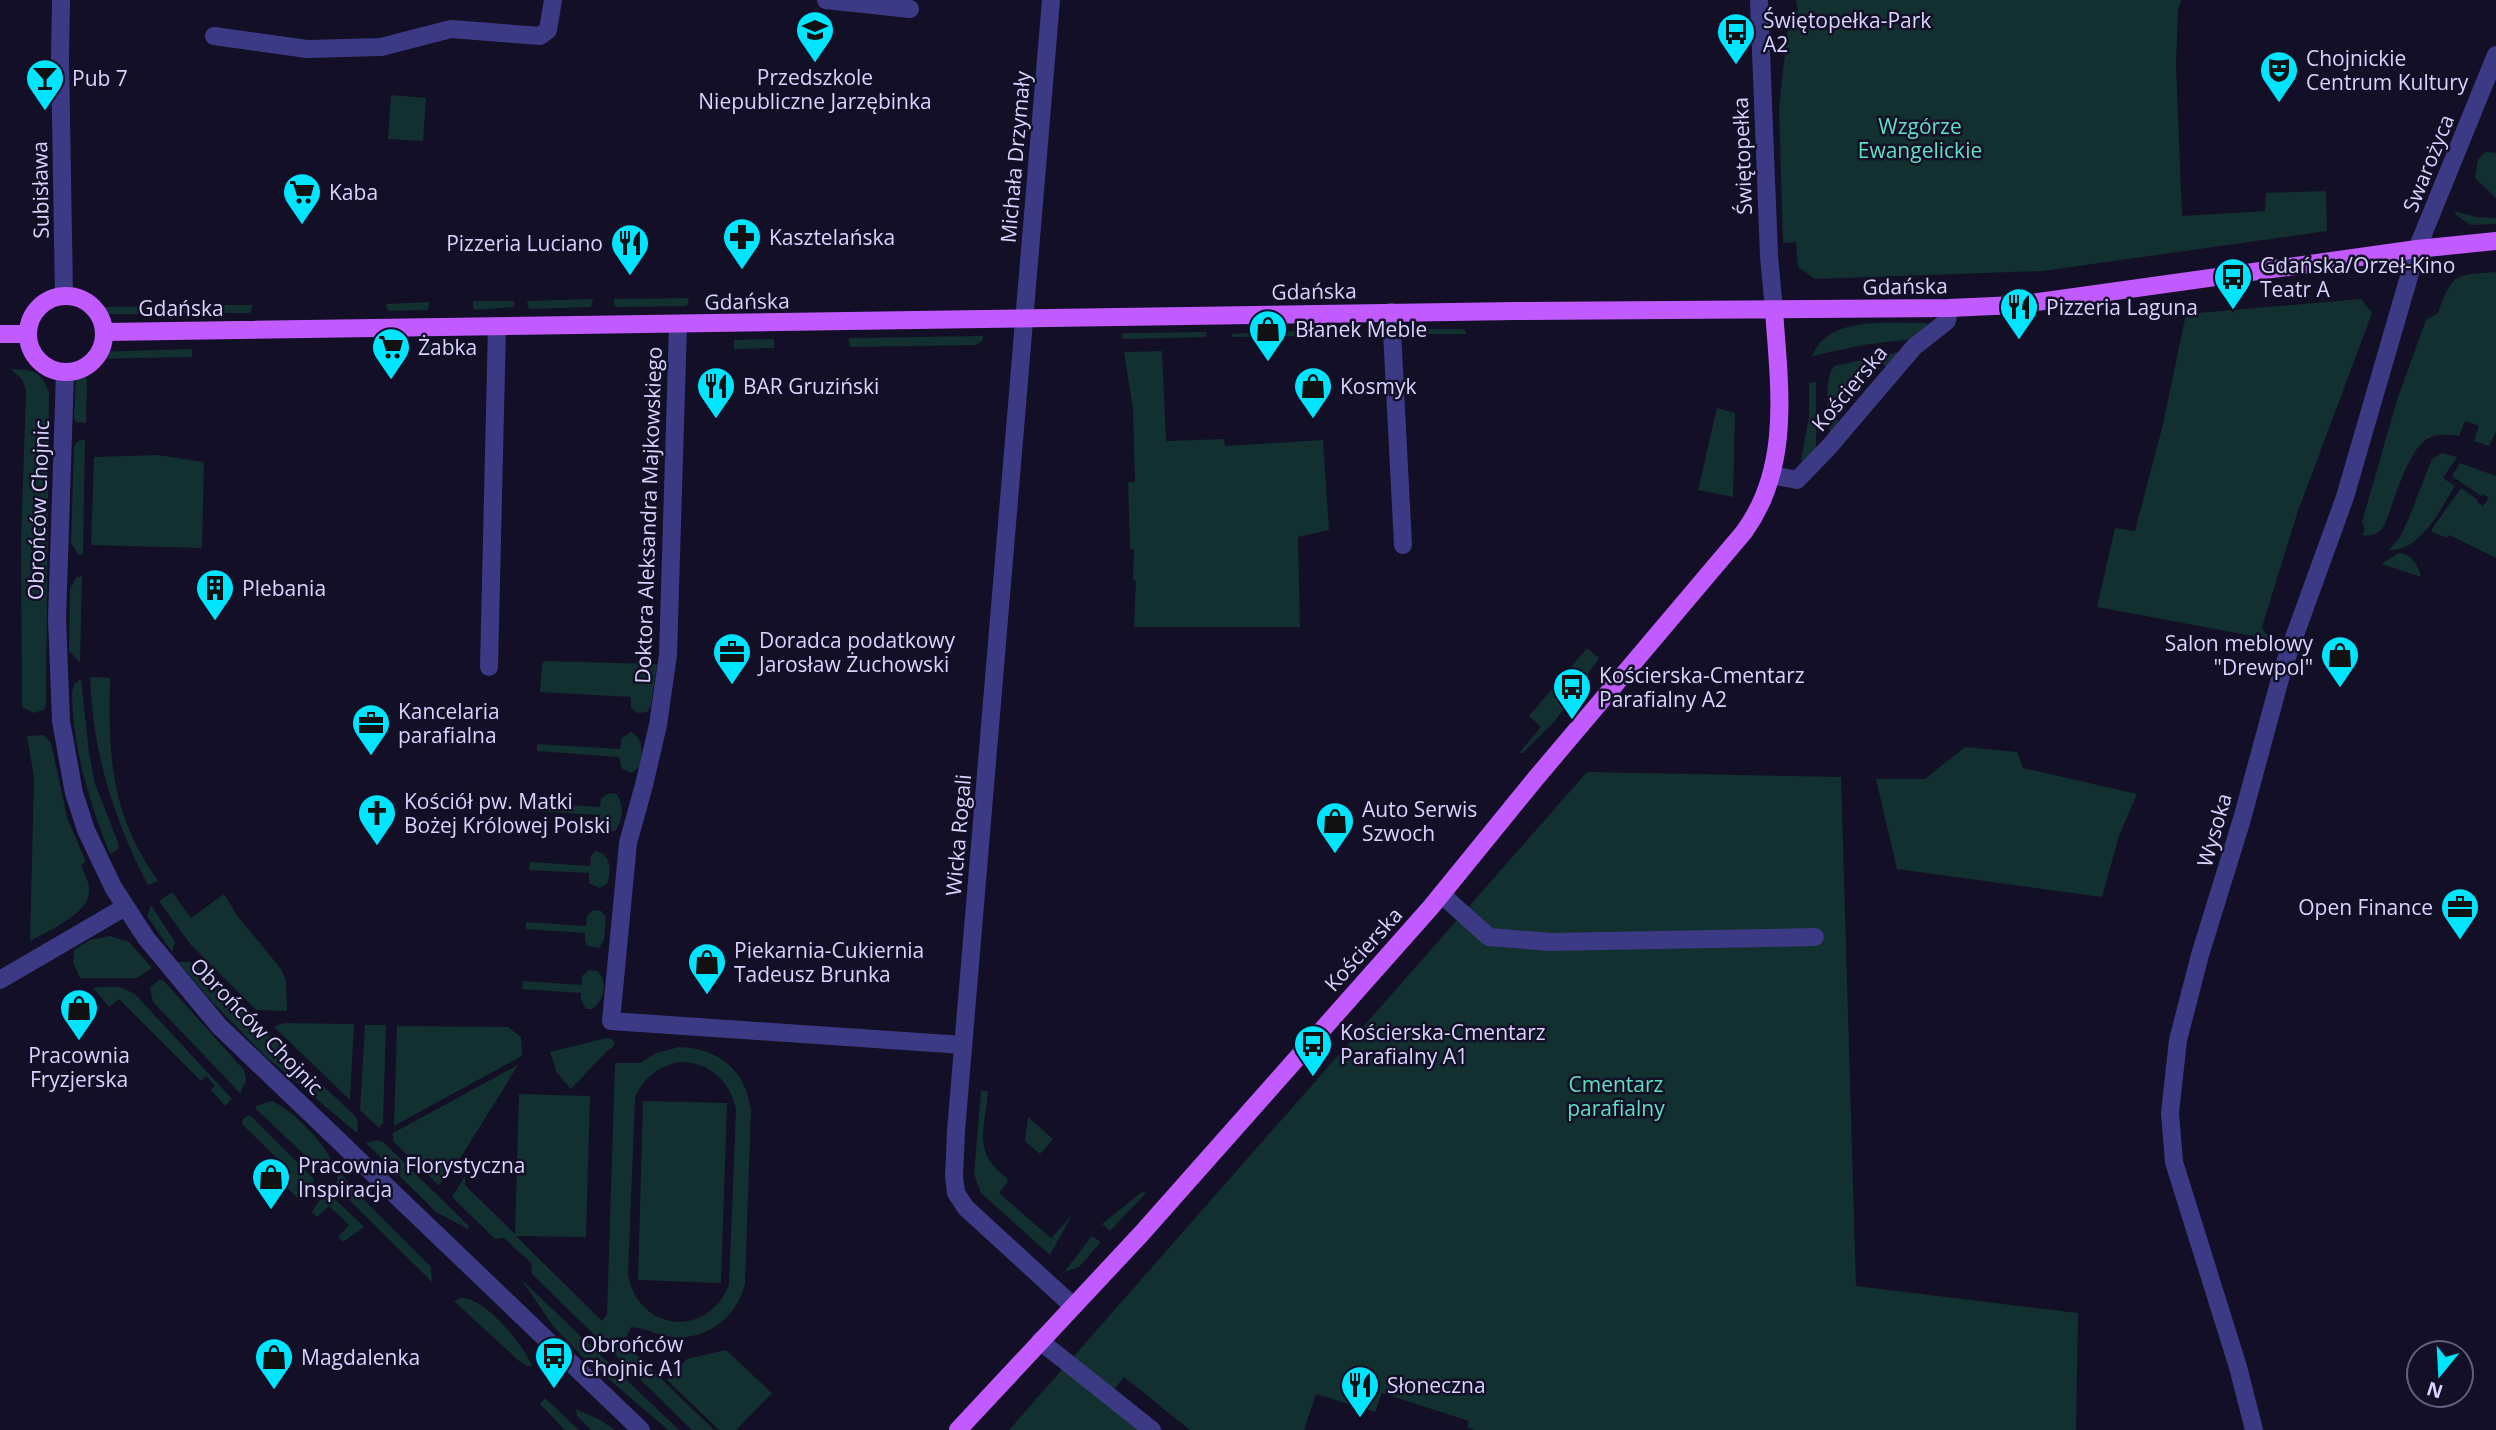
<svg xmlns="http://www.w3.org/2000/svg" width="2496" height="1430" font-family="'Open Sans',sans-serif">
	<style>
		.green { fill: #12302f; fill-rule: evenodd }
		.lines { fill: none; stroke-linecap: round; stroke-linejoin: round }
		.minor { stroke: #3d3a85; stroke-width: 18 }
		.major { stroke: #c25bff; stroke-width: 18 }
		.labels { text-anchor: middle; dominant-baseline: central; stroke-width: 5; stroke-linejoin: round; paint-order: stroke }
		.poi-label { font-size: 21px; fill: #d9d4ff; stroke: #130f26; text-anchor: start }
		.park-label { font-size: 21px; fill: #5fe0c0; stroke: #130f26 }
		.street-label { font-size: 21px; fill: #d9d4ff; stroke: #130f26 }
	</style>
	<rect width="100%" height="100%" fill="#130f26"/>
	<path class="green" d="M1796 0H2182L2178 9 2176 66 2182 216 2265 211 2266 193 2326 191 2327 231 2043 271 1815 279 1798 267 1796 242 1783 243 1779 107 1788 27 1799 24Z
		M391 95 426 98 423 141 388 139Z
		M2485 152 2496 153V198L2475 178 2478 159Z
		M2455 211 2476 217 2496 218V224L2471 225 2456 215Z
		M2496 272V432L2489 446 2474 441 2479 426 2465 421 2459 436C2448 435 2438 433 2427 439 2407 451 2394 503 2384 526 2378 534 2372 537 2362 535L2365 529 2362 522 2397 400 2426 320 2438 313C2453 273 2454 275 2496 272Z
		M779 297 780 299 756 305 709 306 706 298Z
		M689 298 687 306 616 307 614 305V299Z
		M593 299 591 307 529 309 527 301Z
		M2361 299 2372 313 2297 514 2262 627 2269 639 2097 607 2115 528 2135 531 2163 424 2186 314Z
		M473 301H514V307L475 310 473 308Z
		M429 302 428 310 388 311 386 304Z
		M206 305H253L250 313H207Z
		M189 306 188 314H106L92 307Z
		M1927 323 1928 327 1912 339 1863 345 1812 356C1829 314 1890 324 1927 323Z
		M1410 329H1463L1466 332V334H1403Z
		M1299 331 1301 336 1232 337V334Z
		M1206 332V337L1123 339 1122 336 1123 333Z
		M983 336V340L976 345 850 347 849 338Z
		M774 339V348L734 349V340Z
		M420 345H468V352H419Z
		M192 349V357L89 359 86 357 94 352Z
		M1162 351 1166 441 1224 439 1225 446 1323 440 1329 530 1298 537 1300 627H1134L1136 581 1133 580 1134 550 1130 549 1128 482H1135L1133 409 1124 352Z
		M1900 352 1888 368 1876 359 1831 414 1841 423 1830 433C1829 416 1823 379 1834 366Z
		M10 369C33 370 40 369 49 392L46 702 45 709 34 713 22 707 21 542 26 390 22 379Z
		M82 374 87 380 86 423 76 422 74 418 76 375Z
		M1816 382V449L1805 463 1801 460 1809 417V383Z
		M1717 408 1735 413 1733 497 1698 490Z
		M85 439 83 555 78 554 71 543 74 447 77 442Z
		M2442 453 2457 457 2443 478 2455 486C2440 509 2422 551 2389 550L2400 537 2408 520 2432 459Z
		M158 455 204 462 202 548 91 545 94 457Z
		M2460 463 2496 476V558L2449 535 2447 538 2432 532V529L2461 488 2478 500 2477 502 2483 506 2489 498 2483 494 2481 496 2452 476Z
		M2399 553C2411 554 2419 565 2421 577L2381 564Z
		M82 576 80 662 69 651 70 589 76 578Z
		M1587 648 1599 658 1555 721 1523 753H1519L1541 727 1529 716Z
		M544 661 657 664 651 706 647 712 638 713 631 708V697L540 692 542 664Z
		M90 677 110 678C108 757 111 815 158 881L148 885C113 818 93 753 90 677Z
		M81 679 89 753 95 784 119 845 118 849 110 854C89 802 73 749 72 692L74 684Z
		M631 732C645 739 642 754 639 767L632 773 622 769 619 757 537 751V744L620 749 622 738Z
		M44 735 51 743 67 817 86 862 81 865C84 873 90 883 89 892 88 914 48 931 30 941L34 777 27 736Z
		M1965 747 2017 752 2023 768 2137 794 2119 836 2102 897 1897 869 1876 779H1925Z
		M1587 772 1841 777 1856 1286 2078 1313 2076 1430H1474L1467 1427 1469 1421 1382 1393 1375 1412 1316 1394 1304 1430H1190L1124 1377 1113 1391 1162 1430H1009Z
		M610 793 616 794C625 804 623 820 615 831H606L600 822V815L532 811 533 803 600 807 601 798Z
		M595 851C611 853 612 871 607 884L599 888 589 883V873L529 870 530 862 590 866 591 856Z
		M172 892 191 918 224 894 236 914 281 969 286 980 287 1011 256 1010 191 945 159 901Z
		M151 905 175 942 172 952 147 916Z
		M593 910 601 911 606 917 604 940 599 948 588 946 585 941V933L526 929V922L586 926 587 916Z
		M110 936 129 942 152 968 137 978H80L73 962 74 950 90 940Z
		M178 962H190L199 968 356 1117 358 1124 357 1133 265 1056 214 1004Z
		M589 970 598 971C608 984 605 999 592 1009H586L581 1000V993L522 989 523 981 582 985V976Z
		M159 980H163L244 1070 246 1081 240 1093 153 1002 150 988Z
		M99 987H120L135 994 232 1099 225 1106 211 1090 215 1086 206 1076 201 1081 119 999 109 1007 93 988Z
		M283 1023 354 1024 350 1100 274 1027Z
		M365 1025H386L383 1123 379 1128 360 1110Z
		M397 1026 508 1027 521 1037 522 1056 394 1126Z
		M607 1038 612 1039 615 1043 612 1048 607 1051 571 1089 557 1073 550 1052Z
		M679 1047C719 1048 746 1071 751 1110L745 1283C738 1316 708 1340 673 1337 658 1336 646 1328 631 1327L626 1338 618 1337 714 1430H692L532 1274 531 1263 504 1238 495 1239 452 1197 465 1176V1185L515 1234 519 1094 590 1096 586 1237 516 1236 602 1321 607 1315 615 1063H640L656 1053ZM679 1062C709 1062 729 1079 736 1109L729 1285C707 1339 639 1332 628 1275L635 1098C643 1078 657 1067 679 1062Z
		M518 1065 453 1170 438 1185 393 1141V1133Z
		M981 1091H988C985 1130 972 1152 1007 1178L1008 1182 999 1193 1051 1238 1072 1215 1050 1255 981 1193 974 1174Z
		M272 1101C294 1111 319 1138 331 1159L322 1163 312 1162 256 1109V1106Z
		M643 1101 727 1103 721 1283 638 1280Z
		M250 1115 314 1179 306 1197 300 1201 282 1182 291 1172 242 1124 243 1119Z
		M1028 1117 1053 1139 1040 1154 1025 1141Z
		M378 1140 383 1142 469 1226 468 1229 436 1212 366 1143Z
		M339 1171 357 1193 431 1267 432 1282 339 1190 336 1185Z
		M1143 1191 1146 1193 1110 1231 1102 1224Z
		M324 1193 334 1198 364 1227 343 1242 338 1237 349 1225 329 1206 317 1217 312 1212Z
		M1092 1236 1101 1242 1079 1267 1064 1272Z
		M521 1279 679 1430H668L582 1356 553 1326Z
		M462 1298C486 1298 524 1346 532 1366H527L518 1360 454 1301Z
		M726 1350 772 1393 736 1430H719L667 1380 687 1359Z
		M545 1398 579 1430H565L540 1404Z
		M576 1409 600 1420 615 1430H591L577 1416Z"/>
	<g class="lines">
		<path class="minor" d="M61 0 60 58 64 296
			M826 0 910 9
			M1051 0 956 1131 954 1177 956 1193 966 1208 1073 1306
			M1759 0 1769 256 1774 310
			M214 36 307 49 381 47 451 29 540 36 548 30 553 0
			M1391 312 1403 545
			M678 325 668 655 658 725 644 785 628 843 611 1021 963 1045
			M65 373 57 619 61 721 74 793 86 830 113 887 146 938 219 1026 641 1430
			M1772 475 1797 480 1828 448 1914 347 1947 321 1949 308
			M489 667 497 326
			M1442 895 1489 937 1550 942 1815 937
			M0 980 125 907
			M1040 1341 1152 1430
			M2254 1430 2238 1367 2174 1162 2170 1113 2178 1040 2200 955 2242 819 2283 668 2345 497 2417 249 2496 55"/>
		<path class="major" d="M28 334a38 38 0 1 1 76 0a38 38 0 1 1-76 0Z
			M105 332 1516 311 1949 308 2016 305 2417 249 2496 241
			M0 334H28
			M958 1430 1142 1233 1431 907 1536 778 1744 532C1792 466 1779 385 1774 310"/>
	</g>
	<defs>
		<symbol id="school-pin" viewBox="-11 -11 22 30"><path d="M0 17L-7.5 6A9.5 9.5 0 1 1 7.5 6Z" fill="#00e5ff" stroke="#130f26"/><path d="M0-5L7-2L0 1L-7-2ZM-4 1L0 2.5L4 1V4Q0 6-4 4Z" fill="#111"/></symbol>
		<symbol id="bus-pin" viewBox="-11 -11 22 30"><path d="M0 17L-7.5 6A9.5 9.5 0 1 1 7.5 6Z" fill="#00e5ff" stroke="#130f26"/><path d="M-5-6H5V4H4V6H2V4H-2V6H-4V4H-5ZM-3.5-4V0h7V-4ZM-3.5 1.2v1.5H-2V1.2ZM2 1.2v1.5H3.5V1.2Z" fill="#111"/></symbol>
		<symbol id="theatre-pin" viewBox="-11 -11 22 30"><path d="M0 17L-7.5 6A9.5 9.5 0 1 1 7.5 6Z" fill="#00e5ff" stroke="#130f26"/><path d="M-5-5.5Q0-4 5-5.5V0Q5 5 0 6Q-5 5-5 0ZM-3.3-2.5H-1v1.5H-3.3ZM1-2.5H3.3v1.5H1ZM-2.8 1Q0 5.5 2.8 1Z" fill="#111"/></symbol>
		<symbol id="bar-pin" viewBox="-11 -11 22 30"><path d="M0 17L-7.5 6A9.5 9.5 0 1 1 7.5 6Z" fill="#00e5ff" stroke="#130f26"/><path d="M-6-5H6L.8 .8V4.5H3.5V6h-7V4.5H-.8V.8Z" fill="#111"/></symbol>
		<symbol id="supermarket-pin" viewBox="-11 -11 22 30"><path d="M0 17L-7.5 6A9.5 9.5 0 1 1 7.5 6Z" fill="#00e5ff" stroke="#130f26"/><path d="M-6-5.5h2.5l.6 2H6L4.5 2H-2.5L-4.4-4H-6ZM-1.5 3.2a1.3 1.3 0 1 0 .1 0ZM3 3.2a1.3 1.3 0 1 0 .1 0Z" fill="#111"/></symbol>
		<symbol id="pharmacy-pin" viewBox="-11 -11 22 30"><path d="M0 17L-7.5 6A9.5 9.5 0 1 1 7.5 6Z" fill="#00e5ff" stroke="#130f26"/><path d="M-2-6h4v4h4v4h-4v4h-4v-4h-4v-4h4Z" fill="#111"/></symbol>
		<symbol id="restaurant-pin" viewBox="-11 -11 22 30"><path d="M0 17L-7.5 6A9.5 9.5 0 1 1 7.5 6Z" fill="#00e5ff" stroke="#130f26"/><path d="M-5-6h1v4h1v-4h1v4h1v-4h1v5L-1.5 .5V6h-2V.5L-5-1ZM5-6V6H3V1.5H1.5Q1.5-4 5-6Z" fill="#111"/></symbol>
		<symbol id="shop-pin" viewBox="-11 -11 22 30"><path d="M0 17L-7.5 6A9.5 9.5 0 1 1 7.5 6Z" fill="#00e5ff" stroke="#130f26"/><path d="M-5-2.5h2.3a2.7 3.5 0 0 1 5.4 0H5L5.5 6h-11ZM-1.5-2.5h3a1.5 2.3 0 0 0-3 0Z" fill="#111"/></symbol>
		<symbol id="building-pin" viewBox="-11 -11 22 30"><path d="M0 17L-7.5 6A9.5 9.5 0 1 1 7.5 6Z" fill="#00e5ff" stroke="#130f26"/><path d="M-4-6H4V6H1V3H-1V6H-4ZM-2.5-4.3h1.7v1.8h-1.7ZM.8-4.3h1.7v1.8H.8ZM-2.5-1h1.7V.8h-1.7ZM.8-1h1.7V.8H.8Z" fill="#111"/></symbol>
		<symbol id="office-pin" viewBox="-11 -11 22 30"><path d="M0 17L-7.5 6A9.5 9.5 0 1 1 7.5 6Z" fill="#00e5ff" stroke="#130f26"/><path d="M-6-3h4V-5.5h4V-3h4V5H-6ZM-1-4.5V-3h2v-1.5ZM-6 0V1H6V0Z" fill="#111"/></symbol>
		<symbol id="church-pin" viewBox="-11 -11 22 30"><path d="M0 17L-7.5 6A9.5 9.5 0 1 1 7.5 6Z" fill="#00e5ff" stroke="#130f26"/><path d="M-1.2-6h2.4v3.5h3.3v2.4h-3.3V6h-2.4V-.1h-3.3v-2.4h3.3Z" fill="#111"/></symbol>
	</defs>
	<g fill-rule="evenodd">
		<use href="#school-pin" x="793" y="8" width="44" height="60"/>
		<use href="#bus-pin" x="1714" y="10" width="44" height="60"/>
		<use href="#theatre-pin" x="2257" y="48" width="44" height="60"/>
		<use href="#bar-pin" x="23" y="56" width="44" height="60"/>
		<use href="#supermarket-pin" x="280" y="170" width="44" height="60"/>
		<use href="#pharmacy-pin" x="720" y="215" width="44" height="60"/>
		<use href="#restaurant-pin" x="608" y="221" width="44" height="60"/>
		<use href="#bus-pin" x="2211" y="255" width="44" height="60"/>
		<use href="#restaurant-pin" x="1997" y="285" width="44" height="60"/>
		<use href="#shop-pin" x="1246" y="307" width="44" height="60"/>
		<use href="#supermarket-pin" x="369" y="325" width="44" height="60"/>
		<use href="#restaurant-pin" x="694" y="364" width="44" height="60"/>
		<use href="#shop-pin" x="1291" y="364" width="44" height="60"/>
		<use href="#building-pin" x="193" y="566" width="44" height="60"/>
		<use href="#office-pin" x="710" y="630" width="44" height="60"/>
		<use href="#shop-pin" x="2318" y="633" width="44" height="60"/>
		<use href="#bus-pin" x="1550" y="665" width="44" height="60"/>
		<use href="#office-pin" x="349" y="701" width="44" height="60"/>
		<use href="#church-pin" x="355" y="791" width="44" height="60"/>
		<use href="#shop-pin" x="1313" y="799" width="44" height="60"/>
		<use href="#office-pin" x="2438" y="885" width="44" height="60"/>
		<use href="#shop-pin" x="685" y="940" width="44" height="60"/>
		<use href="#shop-pin" x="57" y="986" width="44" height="60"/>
		<use href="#bus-pin" x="1291" y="1022" width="44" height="60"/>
		<use href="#shop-pin" x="249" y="1155" width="44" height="60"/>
		<use href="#bus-pin" x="532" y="1334" width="44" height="60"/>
		<use href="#shop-pin" x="252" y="1335" width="44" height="60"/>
		<use href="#restaurant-pin" x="1338" y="1363" width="44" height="60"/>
	</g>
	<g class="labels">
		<g class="poi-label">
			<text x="1763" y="20">Świętopełka-Park<tspan x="1763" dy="24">A2</tspan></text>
			<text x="2306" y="58">Chojnickie<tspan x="2306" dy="24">Centrum Kultury</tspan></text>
			<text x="815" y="77" text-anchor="middle">Przedszkole<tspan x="815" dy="24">Niepubliczne Jarzębinka</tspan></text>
			<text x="72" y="78">Pub 7</text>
			<text x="329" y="192">Kaba</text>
			<text x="769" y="237">Kasztelańska</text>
			<text x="603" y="243" text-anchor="end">Pizzeria Luciano</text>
			<text x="2260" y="265">Gdańska/Orzeł-Kino<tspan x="2260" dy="24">Teatr A</tspan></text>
			<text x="2046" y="307">Pizzeria Laguna</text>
			<text x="1295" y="329">Błanek Meble</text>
			<text x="418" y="347">Żabka</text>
			<text x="743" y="386">BAR Gruziński</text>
			<text x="1340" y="386">Kosmyk</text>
			<text x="242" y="588">Plebania</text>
			<text x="759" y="640">Doradca podatkowy<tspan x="759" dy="24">Jarosław Żuchowski</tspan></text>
			<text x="2313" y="643" text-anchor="end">Salon meblowy<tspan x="2313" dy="24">"Drewpol"</tspan></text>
			<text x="1599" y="675">Kościerska-Cmentarz<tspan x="1599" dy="24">Parafialny A2</tspan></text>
			<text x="398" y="711">Kancelaria<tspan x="398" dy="24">parafialna</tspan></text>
			<text x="404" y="801">Kościół pw. Matki<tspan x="404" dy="24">Bożej Królowej Polski</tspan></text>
			<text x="1362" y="809">Auto Serwis<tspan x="1362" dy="24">Szwoch</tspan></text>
			<text x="2433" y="907" text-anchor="end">Open Finance</text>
			<text x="734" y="950">Piekarnia-Cukiernia<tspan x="734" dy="24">Tadeusz Brunka</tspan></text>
			<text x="1340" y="1032">Kościerska-Cmentarz<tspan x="1340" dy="24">Parafialny A1</tspan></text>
			<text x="79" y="1055" text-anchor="middle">Pracownia<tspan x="79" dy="24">Fryzjerska</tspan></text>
			<text x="298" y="1165">Pracownia Florystyczna<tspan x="298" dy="24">Inspiracja</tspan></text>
			<text x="581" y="1344">Obrońców<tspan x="581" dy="24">Chojnic A1</tspan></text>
			<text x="301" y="1357">Magdalenka</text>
			<text x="1387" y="1385">Słoneczna</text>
		</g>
		<g class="park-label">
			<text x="1920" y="126">Wzgórze<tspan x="1920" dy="24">Ewangelickie</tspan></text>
			<text x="1616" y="1084">Cmentarz<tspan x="1616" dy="24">parafialny</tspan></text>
		</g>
		<g class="street-label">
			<text transform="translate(1742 156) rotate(-92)">Świętopełka</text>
			<text transform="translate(1015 157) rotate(-85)">Michała Drzymały</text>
			<text transform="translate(2428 163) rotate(-68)">Swarożyca</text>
			<text transform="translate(40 190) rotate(-91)">Subisława</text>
			<text transform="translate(1905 286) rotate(-1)">Gdańska</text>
			<text transform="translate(1314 291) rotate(-1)">Gdańska</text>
			<text transform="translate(747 301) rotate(-1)">Gdańska</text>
			<text x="181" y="308">Gdańska</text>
			<text transform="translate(1849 388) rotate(-50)">Kościerska</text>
			<text transform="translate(38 510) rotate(-88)">Obrońców Chojnic</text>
			<text transform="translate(648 515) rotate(-88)">Doktora Aleksandra Majkowskiego</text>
			<text transform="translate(2214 830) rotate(-74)">Wysoka</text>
			<text transform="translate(958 835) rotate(-85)">Wicka Rogali</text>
			<text transform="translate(1363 949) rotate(-48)">Kościerska</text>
			<text transform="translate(257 1026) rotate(46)">Obrońców Chojnic</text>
		</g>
	</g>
	<g transform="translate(2440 1374) rotate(198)"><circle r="33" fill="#130f26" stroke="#625e7d" stroke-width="2"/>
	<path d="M0-5L12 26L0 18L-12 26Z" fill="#00e5ff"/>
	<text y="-10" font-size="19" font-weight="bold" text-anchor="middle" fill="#d9d4ff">N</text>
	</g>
</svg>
